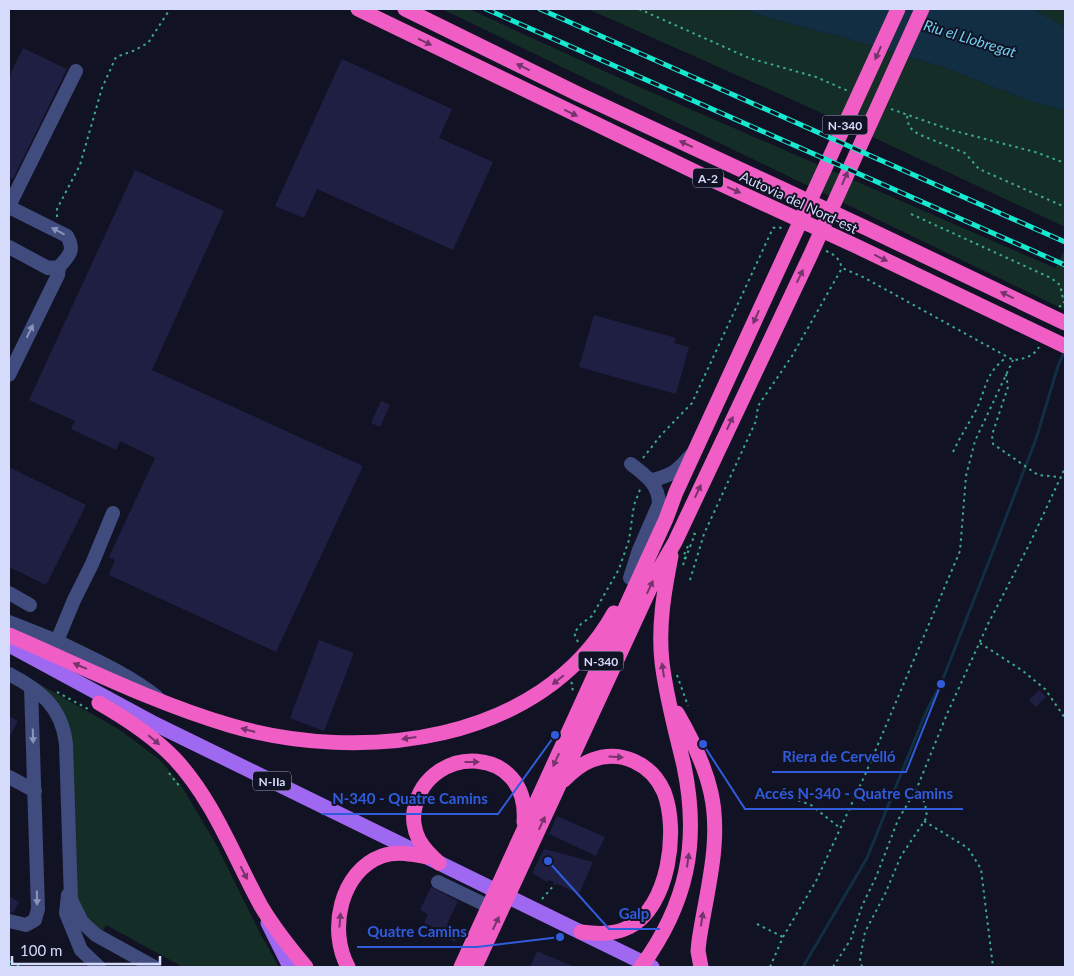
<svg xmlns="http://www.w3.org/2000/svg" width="1074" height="976" font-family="Lato,sans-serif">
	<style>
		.green { fill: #142d27 }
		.water { fill: #112e43 }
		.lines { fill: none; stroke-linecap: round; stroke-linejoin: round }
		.stream { stroke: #112e43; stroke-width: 3 }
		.building { fill: #1f1f43 }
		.path { stroke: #3aac8c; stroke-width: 2; stroke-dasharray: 2.5 4; stroke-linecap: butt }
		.minor { stroke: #404c7e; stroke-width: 14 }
		.major { stroke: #9f68f1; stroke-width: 15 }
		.highway { stroke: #f05dc5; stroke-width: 15 }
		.rail-casing { stroke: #16e9cf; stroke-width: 5 }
		.rail { stroke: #111224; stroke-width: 3; stroke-dasharray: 9; stroke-linecap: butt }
		.oneway { fill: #75346c }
		.oneway2 { fill: #8c94bc }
		.labels { text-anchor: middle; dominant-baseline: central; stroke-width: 4; stroke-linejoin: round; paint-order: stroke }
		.shield { fill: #111224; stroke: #9c9fba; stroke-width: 1 }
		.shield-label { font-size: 12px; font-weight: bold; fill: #d7dbfb }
		.street-label { font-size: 14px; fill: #d7dbfb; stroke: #111224 }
		.water-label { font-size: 15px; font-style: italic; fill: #6fd2f2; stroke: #111224 }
		.leader { fill: none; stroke: #305cdc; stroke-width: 2 }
		.callout-dot { fill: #305cdc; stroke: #111224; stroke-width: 2 }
		.callout-label { font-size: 15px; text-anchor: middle; font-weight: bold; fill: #305cdc; stroke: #111224; stroke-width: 4; stroke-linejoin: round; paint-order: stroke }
	</style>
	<rect width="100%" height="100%" fill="#111224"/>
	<path class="green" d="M442 9H469L628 82 1055 268 1065 249V310Z
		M588 9H744L772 19 845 38 943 67 1030 101 1065 111V227L804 105Z
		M1033 9H1065V27Z
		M38 683 120 730 160 760 181 785 216 844 260 933 279 967H183L106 925 102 932 76 908 71 731C65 712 51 698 38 683Z"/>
	<path class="water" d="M744 9H1033L1065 27V111L1030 101 943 67 845 38 772 19Z"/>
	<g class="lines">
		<path class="stream" d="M803 967 867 858 926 712 941 684 998 538 1036 439 1058 366 1065 350"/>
	</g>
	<path class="building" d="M23 48 67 69 13 179 9 177V77Z
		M342 59 452 109 439 138 493 162 453 250 317 189 304 218 275 206Z
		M135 170 224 211 152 370 363 466 276 652 109 575 115 560 109 557 155 458 120 441 116 450 71 429 75 421 29 400Z
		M594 315 676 338 674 343 689 347 676 394 579 367Z
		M381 401 390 405 380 427 371 423Z
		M9 467 86 505 46 585 9 567Z
		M319 640 354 653 324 731 290 718Z
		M1039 690 1046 697 1036 707 1029 700Z
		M9 716 18 721 9 738Z
		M557 816 605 837 596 856 549 834Z
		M544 849 593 862 579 894 549 880 547 882 532 873Z
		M431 887 458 901 447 924 460 930 455 942 442 936 444 932 424 923 428 914 420 910Z
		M9 896 19 902 13 913 9 912Z
		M537 951 575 967H530Z"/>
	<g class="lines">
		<path class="path" d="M639 9 749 58 816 77 848 91
			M891 109 951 130 1035 152 1065 163
			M907 116 909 127 918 134 965 153 979 169 1065 207
			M911 214 1051 278 1060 285 1064 303
			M57 217V209L80 165 102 88 116 57 133 51 148 43 170 9
			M826 251C835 255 839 258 842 268
			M1059 307 1065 302
			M1006 374 1008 387 992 435 993 444 1038 475 1060 477
			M953 452C960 437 968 425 976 410 987 388 984 374 1007 357
			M643 458 661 435 692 403 773 228 779 227 784 230
			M686 559 683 557 688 546
			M683 565 695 534 692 533
			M690 580 704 534 756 421 758 406 792 356 842 268 863 277 1013 360C1024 359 1033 357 1039 347
			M578 642 574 633 581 624 592 616 619 569 629 540 634 505 641 487
			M980 643 1023 671 1045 689 1065 718
			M677 675 688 706
			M571 682 573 685 572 694
			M57 692 88 709
			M169 773 180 787
			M792 798 811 805 840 828
			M924 821 968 848 981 869 993 967
			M542 899 555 884
			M757 924 783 937
			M770 967 783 937 816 881 865 775 960 551 966 476 975 441 1013 360
			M833 967 851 939 862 906 876 877 898 820 917 788 947 714 988 624 1031 541 1065 468
			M862 967 860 959 865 932 885 894 901 856 927 817 925 803 916 790"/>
		<path class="minor" d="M9 206 76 71
			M9 207 67 236C75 250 70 255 59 267L48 268 9 247
			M9 375 58 275 59 267
			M652 480C671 476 677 471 690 456
			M630 578 639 550 659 504C659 484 645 475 631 464
			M9 593 30 605
			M9 622 57 641 74 600 92 564 113 513
			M57 641C91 658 127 673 157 697
			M9 674C40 690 62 707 66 744L71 900 82 922 96 935 154 967
			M9 777 35 791
			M438 882 488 906
			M68 895 66 913 81 950 99 967
			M9 921 26 925 35 920 38 909 31 687"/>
		<path class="major" d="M9 645 155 724 652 967
			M268 923 290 967"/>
		<path class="highway" d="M358 9 708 178 856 246 1065 346
			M405 9 578 94 864 227 1065 323
			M9 635C81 666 154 703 229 725 360 764 541 744 614 613
			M99 703C127 719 153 736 175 759 214 801 234 857 261 906 274 928 290 948 306 967
			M677 713C691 737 705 766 711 793 722 842 706 893 699 941L698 951 701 967
			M564 780C572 772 581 764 592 760 621 749 652 764 664 792 679 830 669 907 629 927 614 935 597 934 581 932
			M439 863C431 856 424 849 419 840 414 830 412 817 415 807 429 743 530 744 524 822
			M348 967C328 931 340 871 382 856 397 851 412 854 427 857
			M461 967 666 519 676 492 898 9
			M475 967 657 573 675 542 811 254 922 9
			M641 967C687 904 700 843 684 766 676 732 666 697 662 662 658 626 664 592 671 556"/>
		<defs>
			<path id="rail" d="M486 9 1065 265
				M540 9 1065 242
				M9 963 17 967"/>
		</defs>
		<use href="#rail" class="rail-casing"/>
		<use href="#rail" class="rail"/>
	</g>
	<defs><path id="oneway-solid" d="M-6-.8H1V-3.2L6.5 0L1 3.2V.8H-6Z" transform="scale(1.25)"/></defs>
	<g class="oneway">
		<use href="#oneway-solid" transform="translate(425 42) rotate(26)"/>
		<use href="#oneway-solid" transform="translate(878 53) rotate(114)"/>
		<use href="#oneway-solid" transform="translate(523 67) rotate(-154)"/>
		<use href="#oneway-solid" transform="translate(571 113) rotate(26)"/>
		<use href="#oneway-solid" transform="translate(686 144) rotate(-155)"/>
		<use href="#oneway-solid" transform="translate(845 178) rotate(-66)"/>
		<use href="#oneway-solid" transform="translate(734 190) rotate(24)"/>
		<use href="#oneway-solid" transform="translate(881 258) rotate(26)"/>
		<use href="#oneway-solid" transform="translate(800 276) rotate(-64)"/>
		<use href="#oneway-solid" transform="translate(1007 295) rotate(-154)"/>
		<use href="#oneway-solid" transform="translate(756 317) rotate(114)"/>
		<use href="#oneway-solid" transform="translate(730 423) rotate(-65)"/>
		<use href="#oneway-solid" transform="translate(698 491) rotate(-65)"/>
		<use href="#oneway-solid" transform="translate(650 587) rotate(-65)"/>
		<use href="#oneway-solid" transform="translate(80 666) rotate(-157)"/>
		<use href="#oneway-solid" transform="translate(663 670) rotate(-98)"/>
		<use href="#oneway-solid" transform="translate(558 680) rotate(141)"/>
		<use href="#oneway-solid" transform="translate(248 730) rotate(-165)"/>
		<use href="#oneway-solid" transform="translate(409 738) rotate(172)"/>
		<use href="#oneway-solid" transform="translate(154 740) rotate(40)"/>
		<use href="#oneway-solid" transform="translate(616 757) rotate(4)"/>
		<use href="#oneway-solid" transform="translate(556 760) rotate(115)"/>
		<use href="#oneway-solid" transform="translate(472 762)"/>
		<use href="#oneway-solid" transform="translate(542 823) rotate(-65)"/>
		<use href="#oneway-solid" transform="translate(688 860) rotate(-82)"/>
		<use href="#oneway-solid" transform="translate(244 873) rotate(63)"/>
		<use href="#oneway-solid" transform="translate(702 919) rotate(-81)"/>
		<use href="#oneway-solid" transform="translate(340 920) rotate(-85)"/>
		<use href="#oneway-solid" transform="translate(496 923) rotate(-65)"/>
	</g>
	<g class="oneway2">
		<use href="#oneway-solid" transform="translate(58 231) rotate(-152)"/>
		<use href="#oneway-solid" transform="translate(30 331) rotate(-64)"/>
		<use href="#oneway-solid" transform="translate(33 736) rotate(88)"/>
		<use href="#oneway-solid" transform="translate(37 898) rotate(89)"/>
	</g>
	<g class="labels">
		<g class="shield">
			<rect x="822.5" y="115.5" width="45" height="19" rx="4"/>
			<rect x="693" y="168.5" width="30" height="19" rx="4"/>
			<rect x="578.5" y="651.5" width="45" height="19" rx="4"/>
			<rect x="253" y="771.5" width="38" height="19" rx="4"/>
		</g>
		<g class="shield-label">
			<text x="845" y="125">N-340</text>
			<text x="708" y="178">A-2</text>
			<text x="601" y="661">N-340</text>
			<text x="272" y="781">N-IIa</text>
		</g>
		<g class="street-label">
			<text transform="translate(799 202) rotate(25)">Autovia del Nord-est</text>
		</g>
		<g class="water-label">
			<text transform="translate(970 38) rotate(17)">Riu el Llobregat</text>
		</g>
	</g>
	<path class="leader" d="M941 684L906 772H772M703 744L745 809H963M555 735L498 814H322M548 861L609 929H660M560 937L477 947H357"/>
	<g class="callout-dot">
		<circle cx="941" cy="684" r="5"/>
		<circle cx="703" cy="744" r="5"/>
		<circle cx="555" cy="735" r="5"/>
		<circle cx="548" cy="861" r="5"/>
		<circle cx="560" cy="937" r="5"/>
	</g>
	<g class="callout-label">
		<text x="839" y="762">Riera de Cervelló</text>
		<text x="854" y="799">Accés N-340 - Quatre Camins</text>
		<text x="410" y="804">N-340 - Quatre Camins</text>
		<text x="634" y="919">Galp</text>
		<text x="417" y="937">Quatre Camins</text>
	</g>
	<rect width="1074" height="976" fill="none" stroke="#d7dbfb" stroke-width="20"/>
	<path d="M12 956v8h148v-8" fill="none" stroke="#d7dbfb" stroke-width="2.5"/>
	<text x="20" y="956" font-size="15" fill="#d7dbfb" stroke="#111224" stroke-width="4" paint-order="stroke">100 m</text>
</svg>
